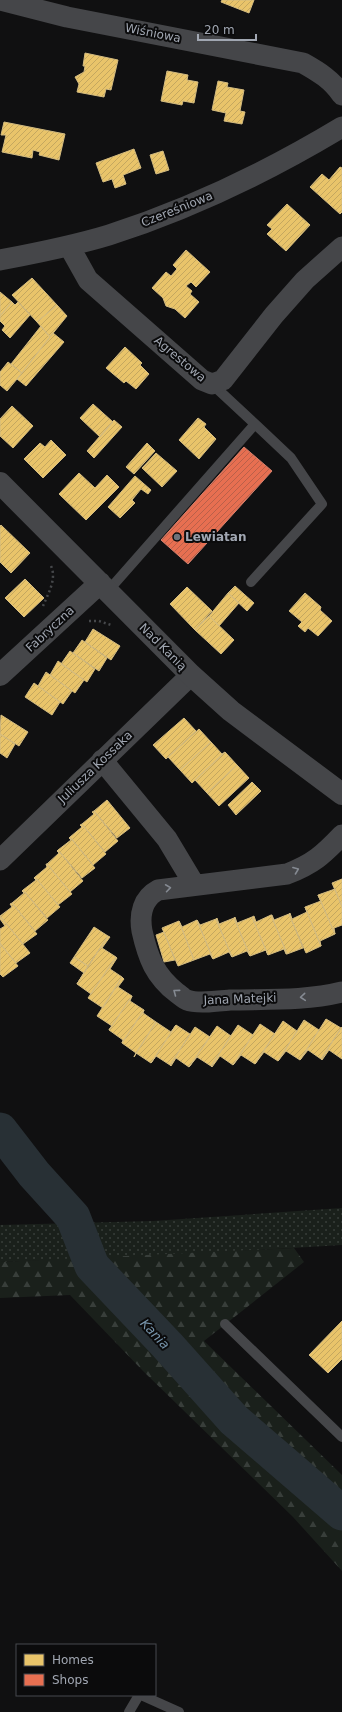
<svg xmlns="http://www.w3.org/2000/svg" width="342" height="1712" font-family="'DejaVu Sans',sans-serif">
	<style>
		.green { fill: url(#green-dots) }
		.forest { fill: url(#forest-firs) }
		.homes { fill: url(#homes-hatch); stroke: #d3bb80 }
		.shops { fill: url(#shops-hatch); stroke: #d2806e }
		.lines { fill: none; stroke-linecap: round; stroke-linejoin: round }
		.river { stroke: #283035; stroke-width: 35 }
		.path { stroke: #46484b; stroke-width: 2.5; stroke-dasharray: 2 3; stroke-linecap: butt }
		.service { stroke: #454649; stroke-width: 10 }
		.minor { stroke: #454649; stroke-width: 21 }
		.tertiary { stroke: #454649; stroke-width: 22 }
		.oneway { stroke: #858a92 }
		.poi-dot { fill: #6e727a; stroke: #0b0b0c; stroke-width: 1.5 }
		.labels { text-anchor: middle; dominant-baseline: central; stroke-width: 4; stroke-linejoin: round; paint-order: stroke }
		.street-label { font-size: 12px; fill: #a1a7b2; stroke: #0b0b0c }
		.poi-label { font-size: 12px; font-weight: bold; fill: #a1a7b2; stroke: #0b0b0c; text-anchor: start }
		.water-label { font-size: 13px; font-style: italic; fill: #7896ad; stroke: #0b0b0c }
	</style>
	<defs>
		<pattern id="green-dots" width="8" height="8" patternUnits="userSpaceOnUse"><rect width="8" height="8" fill="#1a201b"/><path d="M2 2h.1M6 6h.1" fill="none" stroke="#383e3a" stroke-width="1.8" stroke-linecap="round"/></pattern>
		<pattern id="forest-firs" width="22" height="20" patternUnits="userSpaceOnUse"><rect width="22" height="20" fill="#1a201b"/><path d="M5 1l3.5 6h-7zM16 11l3.5 6h-7z" fill="#383e3a"/></pattern>
		<pattern id="homes-hatch" width="6" height="6" patternUnits="userSpaceOnUse"><rect width="6" height="6" fill="#e9c46a"/><path d="M-1 1l2-2M0 6l6-6M5 7l2-2" fill="none" stroke="#c4a75f"/></pattern>
		<pattern id="shops-hatch" width="6" height="6" patternUnits="userSpaceOnUse"><rect width="6" height="6" fill="#e76f51"/><path d="M-1 1l2-2M0 6l6-6M5 7l2-2" fill="none" stroke="#b9604a"/></pattern>
	</defs>
	<rect width="100%" height="100%" fill="#101011"/>
	<path class="green" d="M342 1208V1245L137 1257 0 1262V1225L153 1221Z"/>
	<path class="forest" d="M294 1248 304 1262 204 1341 342 1475V1571L293 1517 143 1371 70 1295 0 1298V1262Z"/>
	<path class="homes" d="M222 0H254L249 13 221 2Z
		M85 53 118 60 111 90 106 89 104 97 77 92 79 84 75 77 84 72 85 66H83Z
		M167 71 188 75 187 80 198 82 194 103 183 101 182 105 161 101Z
		M218 81 228 83 227 87 244 90 240 111 245 112 242 124 224 121 226 113 212 110Z
		M4 122 65 134 59 160 39 155 40 152 33 150 32 158 2 152 6 135H1Z
		M134 149 141 168 123 175 126 184 115 188 112 179 103 182 96 163Z
		M163 151 169 170 156 174 150 155Z
		M340 167 342 168V212L340 214 310 187 322 174 329 180Z
		M287 204 310 225 286 251 267 234 272 229 267 225Z
		M186 250 210 272 196 287 191 282 186 286 192 291 190 294 199 302 185 318 175 309 166 306 163 298 152 288 166 272 171 276 177 269 173 265Z
		M32 278 57 305 37 322 12 295Z
		M0 292 12 302 0 316Z
		M11 301 15 305 18 302 30 315 10 338 2 330 5 326 0 321V316L12 302Z
		M57 305 67 316 50 337 37 322Z
		M41 326 50 337 22 373 11 364Z
		M53 333 64 342 26 386 17 379Z
		M125 347 142 363 140 365 149 374 136 389 126 381 124 383 106 368Z
		M8 362 22 373 7 391 0 385V372Z
		M93 404 113 422 100 437 80 418Z
		M12 406 33 426 13 448 0 436V419Z
		M198 418 206 424 204 427 216 439 199 459 179 440Z
		M114 420 122 427 94 458 87 451Z
		M51 440 66 455 43 478 24 459 40 443 45 447Z
		M147 443 155 451 134 474 126 467Z
		M156 453 177 471 162 487 142 468Z
		M79 473 95 488 107 475 119 487 86 520 59 494Z
		M135 476 151 490 148 494 141 489 132 500 135 503 120 518 108 507Z
		M1 525 30 553 11 573 0 562V526Z
		M25 579 44 598 24 617 5 598Z
		M235 586 254 603 247 611 228 593Z
		M187 587 212 611 195 630 170 604Z
		M228 593 239 603 219 626 209 616Z
		M305 593 321 607 320 610 332 621 318 636 308 628 305 632 298 626 302 622 289 611Z
		M209 616 234 640 221 654 195 630Z
		M93 629 120 646 111 660 85 642Z
		M82 640 107 658 99 671 73 653Z
		M70 651 95 669 87 682 61 664Z
		M58 661 84 680 75 693 50 675Z
		M46 672 72 691 63 704 38 686Z
		M34 683 60 702 52 715 25 697Z
		M1 715 28 732 19 746 0 734Z
		M184 718 196 731 166 759 153 745Z
		M199 729 211 742 180 770 168 757Z
		M0 734 15 744 7 758 0 753Z
		M211 742 222 754 225 752 192 783 180 770Z
		M225 752 237 765 207 793 195 780Z
		M237 765 249 778 219 806 207 793Z
		M252 782 261 791 236 815 228 805Z
		M107 800 130 828 117 838 94 811Z
		M94 811 118 841 105 852 82 824 94 814 92 812Z
		M82 824 106 854 93 865 70 837 82 827 80 825Z
		M70 837 95 868 82 878 58 850 71 840 69 838Z
		M58 850 83 881 70 892 47 864 59 853 57 851Z
		M46 864H47L72 894 58 905 35 877 47 867Z
		M35 877 60 907 47 918 23 890 36 880 34 878Z
		M342 879V907L332 883Z
		M335 889 342 907V925L334 928 335 934 318 895Z
		M23 890 48 920 35 931 12 903 24 893 22 891Z
		M318 895 335 934 320 941 321 946 305 907 321 901Z
		M12 903 37 934 23 944 0 916 12 907 10 904Z
		M305 907 321 946 306 953 289 914 290 913 292 919 307 912Z
		M289 914 303 948 287 954 271 915H272L274 920Z
		M271 915 287 954H286L284 949 268 955 252 917 254 916 256 922Z
		M0 916 30 953 16 963 0 944V929L5 926 0 919Z
		M235 917 237 923 252 917 268 955 266 950 250 956 234 918Z
		M217 918 219 924 234 918 250 956 247 951 232 957 216 919Z
		M216 919 232 957 229 952 213 959 197 920 200 925Z
		M197 920 213 959 210 954 194 960 179 921 182 927Z
		M179 921 194 960 178 966 162 928Z
		M94 927 108 936 88 966 74 957Z
		M164 932 175 960 164 962 156 935Z
		M108 936 110 937 102 948 116 957 91 994 77 984Z
		M0 943 18 966 3 977 0 974Z
		M74 957 88 966 77 984 84 973 70 963Z
		M116 957 117 958 110 969 122 977 103 1008 88 998Z
		M122 977 124 979 118 987 132 996 109 1030 112 1026 97 1016Z
		M132 996 130 1001 144 1010 122 1043 123 1040 109 1030Z
		M144 1010 143 1013 156 1022 134 1057 136 1053 122 1043Z
		M326 1019 341 1028 321 1059 308 1050 300 1060Z
		M304 1020 319 1030 300 1060 286 1051 278 1061Z
		M283 1021 297 1031 278 1061 264 1052 255 1064Z
		M156 1022 171 1032 176 1025 151 1063 136 1053Z
		M260 1024 275 1034 255 1064 241 1055 233 1065Z
		M176 1025 190 1034 170 1065 156 1056 151 1063Z
		M238 1025 253 1035 233 1065 220 1056 212 1067 211 1066Z
		M217 1026 231 1036 211 1066 197 1057 189 1067Z
		M195 1027 210 1037 189 1067 176 1058 171 1066 170 1065Z
		M342 1027V1059L329 1050 322 1060 321 1059Z
		M342 1321V1359L328 1373 309 1355Z"/>
	<path class="shops" d="M244 447 272 471 188 564 161 540Z"/>
	<g class="lines">
		<path class="river" d="M0 1130 34 1174 73 1217 92 1266 167 1345 234 1420 342 1513"/>
		<path class="path" d="M43 606C48 594 57 579 51 566
			M89 621H99L111 625"/>
		<path class="service" d="M251 582 322 504 291 458 255 424
			M108 591 255 424 212 384
			M225 1324 342 1437
			M141 1695 179 1712
			M129 1712 139 1695"/>
		<path class="minor" d="M0 0 67 17 303 63C319 72 332 80 342 95
			M69 246 88 280 202 380 212 384 223 380 274 315 305 280 342 247
			M0 260C37 253 73 246 109 235 190 209 269 171 342 127
			M102 760 167 839 194 884
			M342 835C323 855 313 864 287 874L158 890C143 898 139 914 142 931 148 958 155 976 177 993 180 995 184 999 187 1000 197 1004 219 1001 230 1000 265 999 307 1001 342 992
			M0 860 191 675"/>
		<path class="tertiary" d="M0 483 191 675 231 711 342 794
			M0 675 100 583"/>
	</g>
	<defs><path id="oneway-chevron" d="M-2-3.5L2.5 0L-2 3.5" fill="none" stroke-width="1.6" stroke-linecap="round" stroke-linejoin="round"/></defs>
	<g class="oneway">
		<use href="#oneway-chevron" transform="translate(296 870) rotate(-21)"/>
		<use href="#oneway-chevron" transform="translate(168 888) rotate(-8)"/>
		<use href="#oneway-chevron" transform="translate(176 992) rotate(-143)"/>
		<use href="#oneway-chevron" transform="translate(303 997) rotate(175)"/>
	</g>
	<circle class="poi-dot" cx="177" cy="537" r="4"/>
	<g class="labels">
		<g class="street-label">
			<text transform="translate(153 33) rotate(11)">Wiśniowa</text>
			<text transform="translate(177 209) rotate(-22)">Czereśniowa</text>
			<text transform="translate(180 359) rotate(40)">Agrestowa</text>
			<text transform="translate(50 629) rotate(-43)">Fabryczna</text>
			<text transform="translate(163 647) rotate(45)">Nad Kanią</text>
			<text transform="translate(95 767) rotate(-44)">Juliusza Kossaka</text>
			<text transform="translate(240 999) rotate(-2)">Jana Matejki</text>
		</g>
		<g class="poi-label">
			<text x="185" y="537">Lewiatan</text>
		</g>
		<g class="water-label">
			<text transform="translate(155 1334) rotate(47)">Kania</text>
		</g>
	</g>
	<rect x="16" y="1644" width="140" height="52" fill="#0b0b0c" stroke="#47494e"/>
	<rect x="24" y="1654" width="20" height="12" fill="#e9c46a" stroke="#47494e"/>
	<text x="52" y="1664" font-size="12" fill="#a1a7b2">Homes</text>
	<rect x="24" y="1674" width="20" height="12" fill="#e76f51" stroke="#47494e"/>
	<text x="52" y="1684" font-size="12" fill="#a1a7b2">Shops</text>
	<path d="M198 34v6h58v-6" fill="none" stroke="#a1a7b2" stroke-width="2"/>
	<text x="204" y="34" font-size="12" fill="#a1a7b2" stroke="#0b0b0c" stroke-width="3" paint-order="stroke">20 m</text>
</svg>
